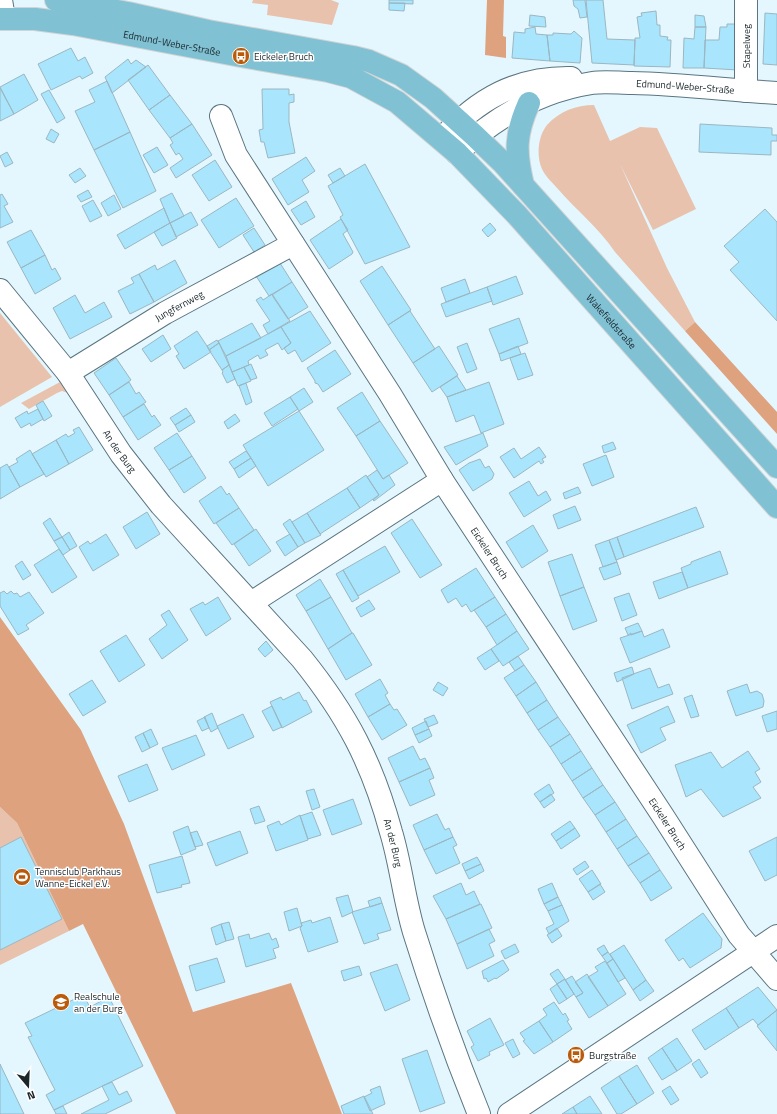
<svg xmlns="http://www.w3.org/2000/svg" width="777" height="1114" font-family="'Titillium Web',sans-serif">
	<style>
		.green { fill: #e8c2ac }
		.forest { fill: #dea27f }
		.building { fill: #a9e5fc; stroke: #9ab7c2 }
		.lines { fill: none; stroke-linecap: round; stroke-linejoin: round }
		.minor-casing { stroke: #5a7580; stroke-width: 24 }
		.major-casing { stroke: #d1d4d4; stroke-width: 24 }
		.minor { stroke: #fff; stroke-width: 22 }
		.major { stroke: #81c1d4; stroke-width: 22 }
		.labels { text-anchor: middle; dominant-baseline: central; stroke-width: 3; stroke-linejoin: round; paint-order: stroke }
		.street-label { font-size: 10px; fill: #1a262a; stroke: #fff }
		.poi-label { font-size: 10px; fill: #1a262a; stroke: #fff; text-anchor: start }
	</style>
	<rect width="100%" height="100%" fill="#e5f7fe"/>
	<path class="green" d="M253 0H331L339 3 332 25 267 15 268 5 252 3Z
		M594 105 610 141 640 127 657 128 696 209 653 230 620 164 667 268 695 322 685 331 615 252C599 228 576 210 557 188 552 182 545 176 542 169 536 156 538 136 547 125 560 111 576 105 594 105Z
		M0 313 52 377 0 407Z
		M60 382 68 393 62 391 57 393 29 409 21 403Z
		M0 807 17 823 69 931 0 965Z"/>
	<path class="forest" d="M487 0H504L503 36 506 37V58L485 55Z
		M695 322 777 412V434L685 331Z
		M0 617 81 730 124 824 193 1012 291 983 342 1114H176L83 924 69 931 17 823 0 807Z"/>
	<path class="building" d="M389 0H413V4L389 3Z
		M573 0H585L587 17 580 18 578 9 574 6Z
		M586 0H603L607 39 635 40 634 65 592 63Z
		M389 3H405L404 11 389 10Z
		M656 11 657 25H660V36L668 37 667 40H671L670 67 634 66 635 38H640L637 17 642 16 641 13Z
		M765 13 777 14V65L763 64Z
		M530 15 545 17 546 27 529 26Z
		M695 15 704 16 706 27H695Z
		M727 24H739L738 70 704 68 705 40H719L720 27H727Z
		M535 27 536 34 547 35 550 61 512 58 514 32 525 33V29Z
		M695 27H706L704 68H683L684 38 694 39Z
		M574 31 582 38 580 63 550 61 547 35H553V33L571 34Z
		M71 48 78 61 85 57 93 73 82 79 80 76 51 90 38 64Z
		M128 59 131 64 136 60 146 67 112 93 105 77Z
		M148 65 170 95 149 110 128 80Z
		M24 74 38 100 14 114 0 87Z
		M107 81 130 132 94 150 75 111 95 102 89 90Z
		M0 88 14 114 0 121Z
		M262 89H289V95L294 94V102L289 103V122L295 153 268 158 264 142H261L259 130 263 129Z
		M49 90 65 118 57 123 41 94Z
		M170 95 192 124 170 138 149 110Z
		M192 124 212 155 176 178 170 168 183 159 179 153 176 155 170 145 173 143 170 138Z
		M700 124 772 128V135H777V141H771V155L699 152Z
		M51 129 59 134 54 143 46 139Z
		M130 132 156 191 123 208 94 150Z
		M157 147 168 165 154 173 143 155Z
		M7 152 13 163 5 167 0 156Z
		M306 157 315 171 302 180 309 192 288 205 272 179Z
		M215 160 232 187 209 201 192 175Z
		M365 164 410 247 365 264 340 217 343 215 328 186Z
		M80 168 86 176 75 183 69 175Z
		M340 168 345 176 333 183 328 175Z
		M88 190 92 197 81 202 77 196Z
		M172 193 184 216 170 223 160 199Z
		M2 194 8 204 4 206 13 222 0 228V195Z
		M114 195 121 209 108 216 101 203Z
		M236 198 254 226 219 248 201 220Z
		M93 200 102 216 90 222 82 206Z
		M306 201 315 217 301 225 291 210Z
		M164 208 170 223 125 249 117 235Z
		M765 209 777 222V321L730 270 739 262 724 246Z
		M191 212 198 225 176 237 170 223Z
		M341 219 348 230 343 234 353 252 352 254 329 269 310 240Z
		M170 223 177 238 162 246 154 232Z
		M490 223 496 230 488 237 482 230Z
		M254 228 265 245 254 252 243 235Z
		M31 230 45 255 21 268 7 242Z
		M45 255 52 270 55 268 61 279 35 294 21 268Z
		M175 260 187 283 154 302 139 274 155 265 157 270Z
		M280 263 292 282 269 296 256 276Z
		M382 266 411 310 388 325 360 281Z
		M139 274 154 302 130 314 118 291 134 283 131 278Z
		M516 276 523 294 493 305 487 287Z
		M465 279 470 293 446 302 441 288Z
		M292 282 308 307 288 319 272 295Z
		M487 287 492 301 446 317 441 304Z
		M272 294 290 321 268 334 263 325 270 321 256 300 261 297 263 300Z
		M75 295 85 313 104 302 112 317 70 339 53 308Z
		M310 311 331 343 302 362 295 350 288 354 284 348 291 343 281 327Z
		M410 311 435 349 413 363 388 325Z
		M519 318 528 343 499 354 489 329Z
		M252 323 261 338 226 356 218 341Z
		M281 327 291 343 282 350 278 343 265 350 268 355 260 359 258 355 248 361 249 365 232 372 226 356Z
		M197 331 211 352 184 369 176 356 179 354 174 346Z
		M163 335 171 349 151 362 142 349Z
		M217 340 219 343 209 350 207 346Z
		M219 343 229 365 222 370 209 350Z
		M467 343 477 369 467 373 457 347Z
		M439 346 458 375 432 392 413 363Z
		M518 346 521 354 501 361 499 354Z
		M335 350 351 374 323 392 318 384 315 383V381L307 368Z
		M525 353 533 375 518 380 510 358Z
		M116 358 131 380 109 395 94 373Z
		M251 364 257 378 251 380 244 367Z
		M229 365 235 379 227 383 222 373 223 372 222 370Z
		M244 367 251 381 238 386 232 372Z
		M457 376 466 390 447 397 440 387Z
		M129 382 136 394 139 392 146 402 123 417 109 395Z
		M489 382 504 424 481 433 474 415 456 422 447 397Z
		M246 383 252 402 246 405 239 386Z
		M304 388 313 402 299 411 290 397Z
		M362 392 380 421 356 436 337 408Z
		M290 397 298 409 272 426 264 413Z
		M43 401 52 416 44 421 36 405Z
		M144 404 152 417 154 415 161 425 138 440 123 417Z
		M186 408 191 415 175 425 170 418Z
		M38 409 43 419 31 426 30 423 21 428 15 418 27 411 28 414Z
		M299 411 324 450 268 486 243 445Z
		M235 414 240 421 228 429 224 422Z
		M191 415 195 422 179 432 175 425Z
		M380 421 408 463 383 479 356 436Z
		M79 427 93 450 69 464 56 440 66 434 68 437 75 433 73 430Z
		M177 433 192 456 169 470 154 448Z
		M483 433 488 446 456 465 444 447Z
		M56 440 69 464 46 477 32 454Z
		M613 442 616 449 604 453 602 446Z
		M539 447 546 457 542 459 544 462 541 464 539 461 514 478 500 457 514 448 521 459Z
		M30 450 44 474 20 487 9 467 18 462 16 459Z
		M246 451 251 458 234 469 229 462Z
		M606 455 614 477 592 486 583 464Z
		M192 456 206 478 184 493 169 470Z
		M251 458 256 466 239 478 234 469Z
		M480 459 485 468 489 466 494 474 492 479 473 491 459 470 469 463Z
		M7 464 20 487 0 499V468Z
		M377 470 383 479 389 475 395 485 374 501 373 500 379 495 367 477Z
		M366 475 379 495 360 508 347 488Z
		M529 481 538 496 546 491 551 500 524 517 509 493Z
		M221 486 227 495 229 493 239 508 214 524 199 501Z
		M578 487 581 493 565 499 563 493Z
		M347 488 360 508 320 534 307 513Z
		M575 506 581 520 558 529 553 515Z
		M696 507 704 527 624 557 617 537Z
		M239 508 254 530 232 545 216 523Z
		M147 512 160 534 136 549 123 527Z
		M307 513 321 535 305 543 292 522Z
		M50 518 62 537 54 541 43 523Z
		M290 519 305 543 298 547 283 524Z
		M412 519 442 565 420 578 391 533Z
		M533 525 548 551 522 568 506 542Z
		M256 529 271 551 249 566 234 544Z
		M69 532 77 546 70 550 62 537Z
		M106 534 119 555 93 571 79 547 88 541 90 544Z
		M290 534 298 547 285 556 276 542Z
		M62 537 70 550 63 555 54 541Z
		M617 537 624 557 616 560 609 540Z
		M609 540 617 562 603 567 595 545Z
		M385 546 400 572 358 596 343 570Z
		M59 549 77 577 52 593 34 565Z
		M720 551 728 574 688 588 681 568 691 564V562Z
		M572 554 584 587 560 596 548 562Z
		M22 561 31 575 23 580 15 566Z
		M617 562 621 574 604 580 599 568Z
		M476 568 495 597 471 612 466 604 462 607 456 598 448 603 441 590Z
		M343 570 359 598 352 602 336 574Z
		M682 572 688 588 659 599 653 582Z
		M320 579 331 597 306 611 296 595Z
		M584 587 597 621 573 630 560 596Z
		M4 591 7 594 11 591 14 594 17 593 20 597 29 592 44 613 26 625 29 629 18 635 0 606V593Z
		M629 593 637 615 622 621 614 598Z
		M218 597 231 619 206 636 190 609 203 602 205 605Z
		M331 597 352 633 328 649 306 611Z
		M495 597 506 614 486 627 474 610Z
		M369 600 375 609 361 617 356 608Z
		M169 610 188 640 162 659 149 639 167 625 161 615Z
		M506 614 517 631 497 645 486 627Z
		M638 623 642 631 631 635V633L628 635 625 628Z
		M663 629 670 647 630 663 620 638 642 631 644 637Z
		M517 631 529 649 503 666 491 649Z
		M352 633H353L372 665 346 680 328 649Z
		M126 635 145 665 119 682 100 651Z
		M266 641 273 650 265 657 258 649Z
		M491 649 499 661 485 670 477 658Z
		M518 656 524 665 515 671 509 662Z
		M524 665 536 682 516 696 504 678Z
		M632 667 634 674 617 682 614 673Z
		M650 668 658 688 669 684 673 694 632 709 622 678Z
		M380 679 388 693 385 695 390 704 368 717 355 694Z
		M92 680 106 702 83 716 69 694Z
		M438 682 448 688 443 696 433 690Z
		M536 682 547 700 527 713 516 696Z
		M747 684 750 693 757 691 762 694 764 701 763 707 736 716 727 691Z
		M299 692 304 701 306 700 312 712 282 728 270 702 281 697 283 700Z
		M692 695 699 716 691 718 684 698Z
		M547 700 558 717 538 730 527 713Z
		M390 704 394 710 397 709 407 725 382 740 368 717Z
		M272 706 282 727 273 731 262 711Z
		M668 706 675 722 660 728 666 740 641 753 627 725Z
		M777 711V729L767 732 762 716Z
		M212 713 218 728 211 732 204 717Z
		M243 714 254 737 228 749 217 726Z
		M434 715 438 723 428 727 424 719Z
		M205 717 209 728 202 731 197 721Z
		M558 717 570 734 550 747 538 730Z
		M426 721 429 729 415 735 412 728Z
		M151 729 158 744 150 748 143 733Z
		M429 729 432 736 419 743 415 735Z
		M143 733 150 748 142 752 135 737Z
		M570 734 581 751 561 764 550 747Z
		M196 735 205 755 172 770 162 748Z
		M413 746 420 760 425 758 430 768 399 782 388 758Z
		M581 751 592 768 572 781 561 764Z
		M748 751 760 769 755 772 761 782 753 787 761 798 723 817 701 789 686 797 675 765 711 752 722 768Z
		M147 764 158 790 129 802 118 776Z
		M430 768 434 778 429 780 435 795 410 806 399 782Z
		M592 768 603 785 583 798 572 781Z
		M549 784 554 793 540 802 534 794Z
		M603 785 615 802 595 815 583 798Z
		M314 789 320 807 312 810 306 791Z
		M551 794 555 800 544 808 540 802Z
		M353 799 362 824 332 835 323 810Z
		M615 802 626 819 606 832 595 815Z
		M259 806 265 821 255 824 250 809Z
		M312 812 321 835 308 839 300 816Z
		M437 814 445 830 449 828 453 837 424 850 413 825Z
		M300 815 308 840 276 851 267 826 279 821 281 825Z
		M626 819 637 836 617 849 606 832Z
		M570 821 575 828 556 841 551 834Z
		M188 826 196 849 181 855 173 832Z
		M575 828 580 836 561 849 556 841Z
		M197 831 203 845 195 847 190 833Z
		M240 831 248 853 216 866 207 843Z
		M637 836 649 853 628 866 617 849Z
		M21 837 62 919 0 950V848Z
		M453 837 457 845 453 847 460 863 436 874 424 850Z
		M777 837V875L765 881 749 851Z
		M649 853 660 870 640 883 628 866Z
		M182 856 190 883 181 885 182 887 157 893 149 865Z
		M477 857 481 864 465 871 462 864Z
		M585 861 589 867 577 875 573 869Z
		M481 864 484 871 469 879 465 871Z
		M592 870 601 884 588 892 579 879Z
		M660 870 672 888 651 901 640 883Z
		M461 883 466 895 474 891 480 904 446 919 433 896Z
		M552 883 558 897 544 904 538 889Z
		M600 884 605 892 593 900 588 892Z
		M348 895 353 912 342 917 336 898Z
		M380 897 382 903 370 907 368 901Z
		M558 897 562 905 548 911 544 904Z
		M382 903 391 930 377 934 379 939 364 944 352 912Z
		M481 904 492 928 457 944 446 919Z
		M562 905 569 921 549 934 546 928 554 924 548 911Z
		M297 908 302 926 289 931 284 912Z
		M703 913 722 939 721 948 690 968 683 958 679 961 665 940Z
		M330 917 338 942 308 952 300 928 302 926 301 923 311 920 312 923Z
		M229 922 234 939 226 941 221 924Z
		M221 924 226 941 216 945 211 928Z
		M557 928 562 936 552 943 547 935Z
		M489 929 495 941 489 944 494 956 467 969 457 944Z
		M269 933 272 940 276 938 279 947 273 949 276 958 246 967 238 937 249 934 250 939Z
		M515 944 519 952 505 959 501 951Z
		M604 945 608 952 602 956 597 949Z
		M624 945 646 980 633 990 610 954Z
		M608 952 613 959 607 963 602 956Z
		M217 958 225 982 196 991 189 966Z
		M613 959 625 978 618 982 607 963Z
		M503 960 509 970 496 979 495 978 488 982 486 978 484 979 482 971Z
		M605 961 626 994 608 1006 588 977 598 971 595 967Z
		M397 964 410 1000 385 1011 370 973Z
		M359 966 362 975 344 981 341 971Z
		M558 969 565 979 557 984 550 974Z
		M587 974 608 1006 589 1018 576 997 583 993 575 982Z
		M572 976 583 993 576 997 565 980Z
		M565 979 574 994 567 999 557 984Z
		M646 980 654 991 640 1001 633 990Z
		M557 984 567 999 559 1004 550 989Z
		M758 987 777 1010 758 1025 753 1019 739 1028 726 1008Z
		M83 995 90 1007 109 997 143 1066 54 1110 46 1095 55 1090 28 1037 32 1036 25 1023Z
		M554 1002 563 1015 565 1013 569 1020 567 1021 572 1029 553 1042 539 1021 547 1015 543 1009Z
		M726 1008 739 1028 705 1050 692 1030Z
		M777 1010V1051L757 1026Z
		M490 1018 504 1045 489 1052 490 1055 478 1061 471 1047 474 1045 467 1031Z
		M539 1021 553 1042 534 1054 523 1041 525 1040 520 1033Z
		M677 1038 692 1061 677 1071 662 1048Z
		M513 1039 520 1054 513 1058 505 1043Z
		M662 1048 677 1071 662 1080 648 1058Z
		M427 1050 445 1103 420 1112 402 1059Z
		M699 1059 708 1073 701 1078 692 1064Z
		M0 1064 24 1114H0Z
		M637 1065 654 1093 637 1104 619 1076Z
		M619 1076 637 1104 621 1114H617L601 1088Z
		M112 1082 119 1095 127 1091 132 1101 105 1114H81L109 1100 102 1086Z
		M380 1086 385 1104 370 1111 364 1097 372 1093 370 1090Z
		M670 1086 679 1100 671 1105 662 1091Z
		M364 1096 373 1114H344L341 1106Z
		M590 1096 602 1114H577L573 1107Z
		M63 1106 67 1114H56L54 1110Z
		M573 1107 577 1114H562Z"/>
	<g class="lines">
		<defs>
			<g id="minor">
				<path d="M1 0 4 18"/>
				<path d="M746 91V0"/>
				<path id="s1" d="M221 116 236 155 390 394 442 480 663 816 739 935 777 979"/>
				<path d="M442 139C477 99 517 77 571 78"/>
				<path id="s2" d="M457 153C495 117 540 91 592 83 605 81 619 83 632 83 680 84 728 90 777 93"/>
				<path id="s3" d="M0 290 68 373 121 454 161 505 302 659C347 715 372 762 391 832 401 865 404 899 414 932 433 993 455 1055 479 1114"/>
				<path id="s4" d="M68 373 165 313 293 244"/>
				<path d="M251 603 442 480"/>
				<path d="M509 1114 777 936"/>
			</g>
			<g id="major">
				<path d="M56 0 128 13 208 31 353 57 369 61 401 75 433 98 475 136 502 162 777 467"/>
				<path id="s5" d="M0 19H35L73 24 241 56 328 71 351 77 397 102 457 153 517 215 777 507"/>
				<path d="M523 185C515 152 515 134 529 103"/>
			</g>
		</defs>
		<use href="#minor" class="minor-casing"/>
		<use href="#major" class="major-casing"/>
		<use href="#minor" class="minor"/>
		<use href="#major" class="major"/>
	</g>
	<defs>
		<symbol id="bus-disc" viewBox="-11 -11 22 22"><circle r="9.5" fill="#b95b0b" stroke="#fff"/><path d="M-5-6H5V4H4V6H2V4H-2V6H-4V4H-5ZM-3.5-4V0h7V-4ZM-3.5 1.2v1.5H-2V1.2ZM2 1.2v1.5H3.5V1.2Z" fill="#fff"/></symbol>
		<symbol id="stadium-disc" viewBox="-11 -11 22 22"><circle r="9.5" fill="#b95b0b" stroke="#fff"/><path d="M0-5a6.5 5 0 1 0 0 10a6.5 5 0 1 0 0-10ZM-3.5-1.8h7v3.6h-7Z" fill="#fff"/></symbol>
		<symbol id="school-disc" viewBox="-11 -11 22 22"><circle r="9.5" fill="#b95b0b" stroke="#fff"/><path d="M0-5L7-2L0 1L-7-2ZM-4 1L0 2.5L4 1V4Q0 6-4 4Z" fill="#fff"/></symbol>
	</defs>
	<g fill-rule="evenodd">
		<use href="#bus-disc" x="231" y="46" width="20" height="20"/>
		<use href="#stadium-disc" x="12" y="867" width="20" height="20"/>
		<use href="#school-disc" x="51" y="992" width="20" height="20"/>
		<use href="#bus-disc" x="566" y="1045" width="20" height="20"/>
	</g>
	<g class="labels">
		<g class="street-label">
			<text stroke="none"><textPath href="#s5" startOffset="174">Edmund-Weber-Straße</textPath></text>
			<text transform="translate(746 46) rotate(-90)">Stapelweg</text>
			<text stroke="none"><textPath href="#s2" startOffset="248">Edmund-Weber-Straße</textPath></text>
			<text stroke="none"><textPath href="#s4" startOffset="130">Jungfernweg</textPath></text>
			<text stroke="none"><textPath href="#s5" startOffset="716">Wakefieldstraße</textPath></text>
			<text stroke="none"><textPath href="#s3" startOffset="201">An der Burg</textPath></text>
			<text stroke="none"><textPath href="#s1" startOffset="514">Eickeler Bruch</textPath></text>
			<text stroke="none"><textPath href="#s1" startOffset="838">Eickeler Bruch</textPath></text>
			<text stroke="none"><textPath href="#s3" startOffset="685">An der Burg</textPath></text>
		</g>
		<g class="poi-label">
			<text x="254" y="56">Eickeler Bruch</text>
			<text x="35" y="871">Tennisclub Parkhaus<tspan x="35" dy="12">Wanne-Eickel e.V.</tspan></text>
			<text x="74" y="996">Realschule<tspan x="74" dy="12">an der Burg</tspan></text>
			<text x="589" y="1055">Burgstraße</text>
		</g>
	</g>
	<g transform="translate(28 1086) rotate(161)" stroke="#ffffff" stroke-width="3" paint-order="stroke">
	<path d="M0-3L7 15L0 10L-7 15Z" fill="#1a262a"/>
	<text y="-6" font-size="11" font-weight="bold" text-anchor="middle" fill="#1a262a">N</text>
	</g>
</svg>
